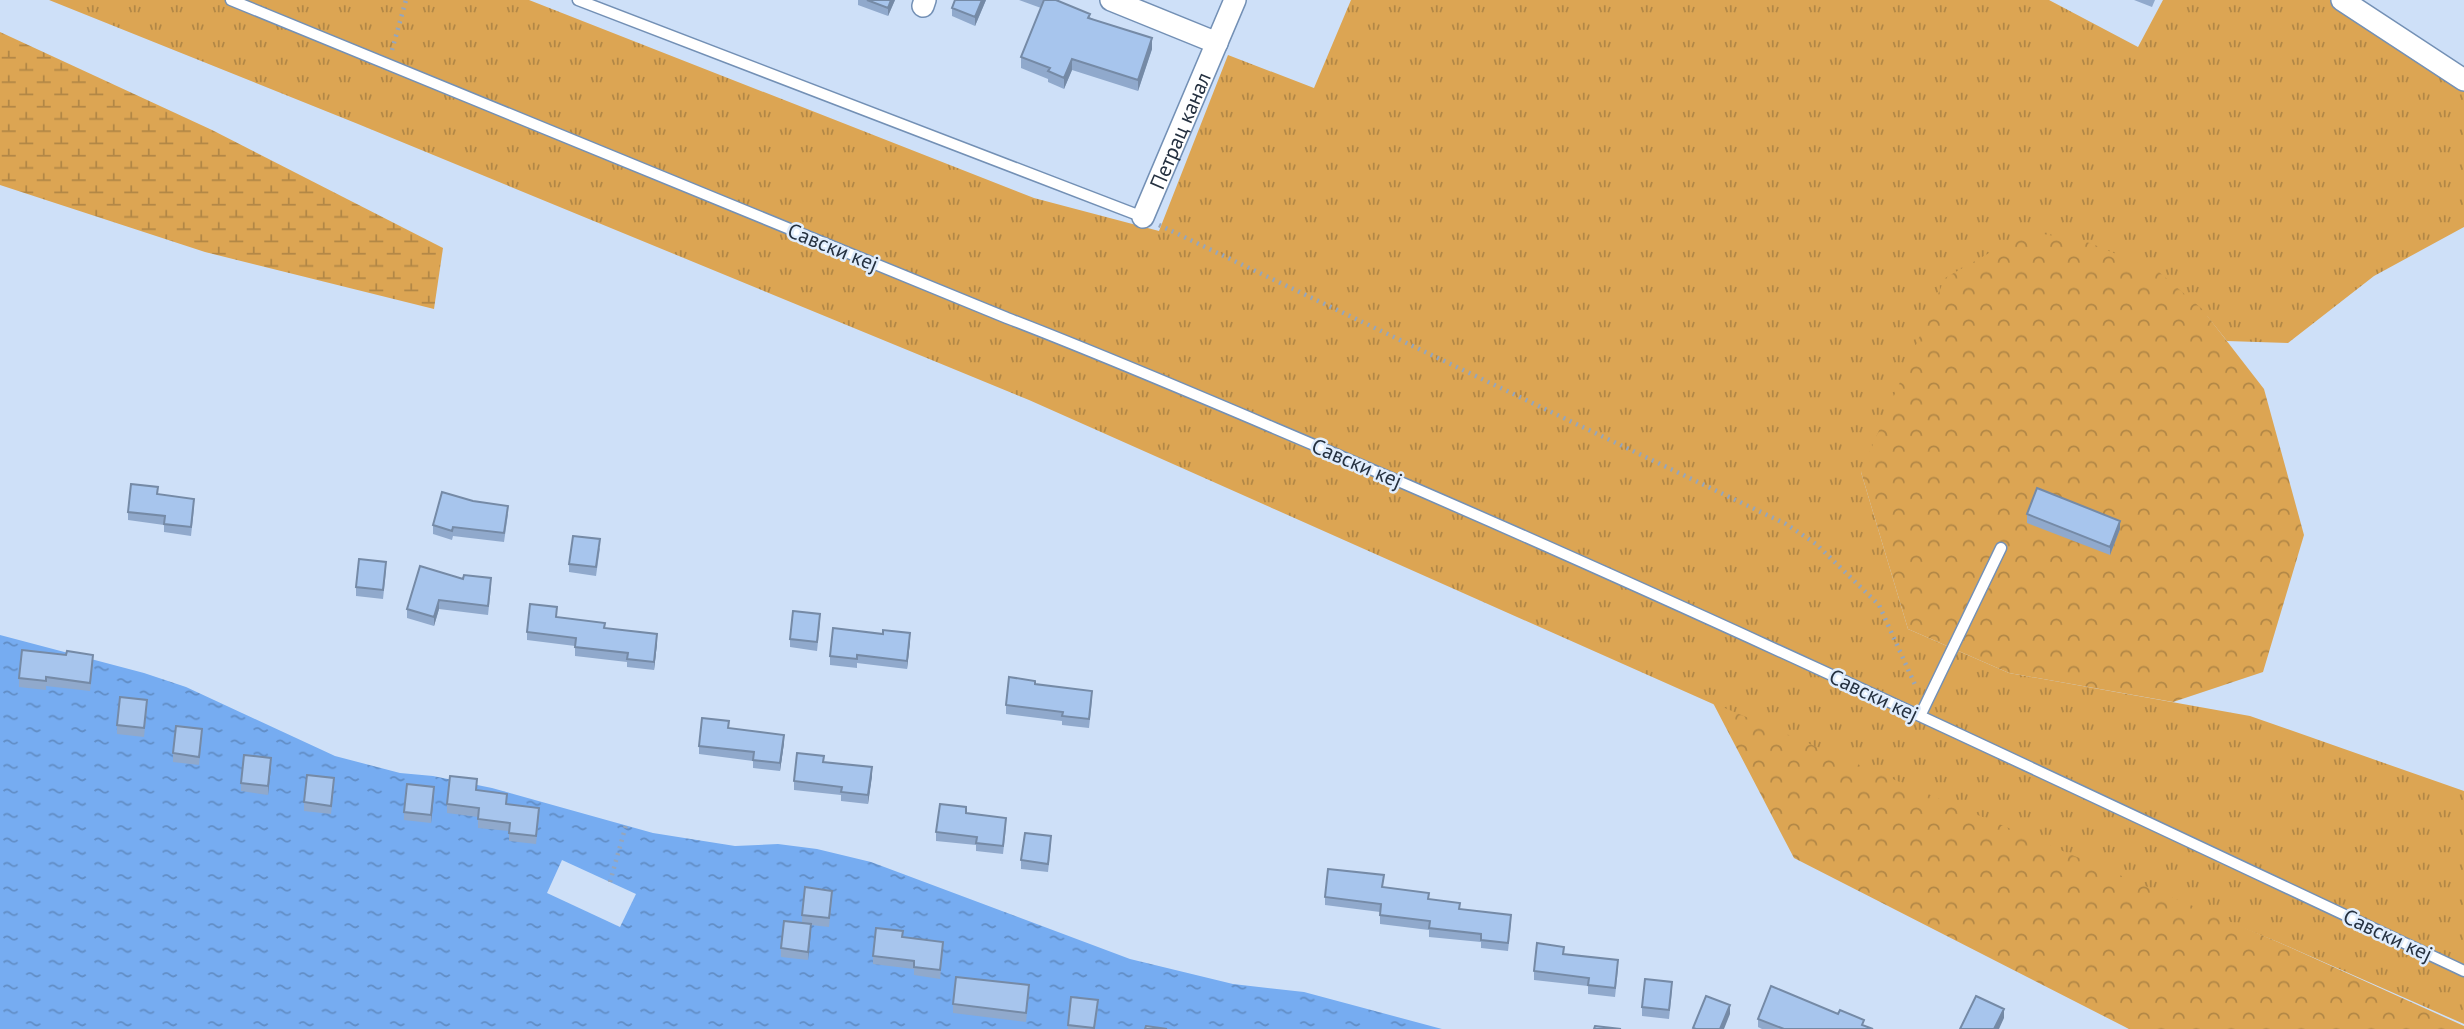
<svg xmlns="http://www.w3.org/2000/svg" width="2464" height="1029" font-family="'PT Sans',sans-serif">
	<style>
		.grass { fill: url(#grass-tufts) }
		.forest { fill: url(#forest-crowns) }
		.wetland { fill: url(#wetland-marsh) }
		.water { fill: url(#water-ripples) }
		.pier { fill: #cee0f8 }
		.lines { fill: none; stroke-linecap: round; stroke-linejoin: round }
		.lane-casing { stroke: #7390b5; stroke-width: 13 }
		.street-casing { stroke: #7390b5; stroke-width: 24 }
		.path { stroke: #96a6bb; stroke-width: 4.5; stroke-dasharray: 2 5; stroke-linecap: butt }
		.lane { stroke: #fff; stroke-width: 10 }
		.street { stroke: #fff; stroke-width: 21 }
		.wall { fill: #90a9cc }
		.shaded-wall { fill: #758aa6 }
		.building { fill: #a7c5ed; stroke: #758aa6; stroke-width: 2 }
		.labels { text-anchor: middle; dominant-baseline: central; stroke-width: 5; stroke-linejoin: round; paint-order: stroke }
		.street-label { font-size: 21px; fill: #253140; stroke: #e0edfd }
	</style>
	<defs>
		<pattern id="grass-tufts" width="24" height="20" patternUnits="userSpaceOnUse" patternTransform="scale(1.75)"><rect width="24" height="20" fill="#dca553"/><path d="M3 7l-1-3M5 7V3M7 7l1-3M15 17l-1-3M17 17v-4M19 17l1-3" fill="none" stroke="#b28746"/></pattern>
		<pattern id="forest-crowns" width="20" height="18" patternUnits="userSpaceOnUse" patternTransform="scale(1.75)"><rect width="20" height="18" fill="#dca553"/><path d="M2 6a3 3 0 1 1 6 0M12 15a3 3 0 1 1 6 0" fill="none" stroke="#b28746"/></pattern>
		<pattern id="wetland-marsh" width="20" height="14" patternUnits="userSpaceOnUse" patternTransform="scale(1.75)"><rect width="20" height="14" fill="#dca553"/><path d="M1 5h8M5 5V1M11 12h8M15 12V8" fill="none" stroke="#b28746"/></pattern>
		<pattern id="water-ripples" width="26" height="14" patternUnits="userSpaceOnUse" patternTransform="scale(1.75)"><rect width="26" height="14" fill="#76acf1"/><path d="M2 4q2-2 4 0t4 0M15 11q2-2 4 0t4 0" fill="none" stroke="#618dc5"/></pattern>
	</defs>
	<rect width="100%" height="100%" fill="#cee0f8"/>
	<path class="grass" d="M49 0H529L1034 198 1159 231 1228 55 1314 88 1351 0H2049L2138 47 2163 0H2340L2464 80V227L2374 276 2288 343 2227 341 2207 316 1861 472 1908 629 2009 673 2250 716 2464 791V1024L2278 942 1985 825 1029 400 358 124Z"/>
	<path class="forest" d="M2028 231 2090 243 2159 272 2202 309 2264 389 2304 535 2263 672 2173 702 2009 673 1908 629 1861 472 1945 278Z
		M1713 703 2278 942 2464 1026V1029H2129L1794 858Z"/>
	<path class="wetland" d="M0 32 212 130 443 248 434 309 205 252 0 185Z"/>
	<path class="water" d="M0 635 144 673 186 687 335 756 400 773 433 776 492 788 653 833 735 846 778 844 817 849 871 862 1130 959 1233 984 1304 992 1442 1029H0Z"/>
	<path class="pier" d="M562 860 636 894 620 927 547 893Z"/>
	<g class="lines">
		<defs>
			<path id="lane" d="M231 0 1007 318C1119 361 1229 409 1340 456 1719 618 2091 796 2464 971
				M578 0 1143 217
				M1920 716 2001 548"/>
			<g id="street">
				<path d="M1111 0 1217 43"/>
				<path d="M2342 0 2464 80"/>
				<path d="M923 6 925 0"/>
				<path id="s1" d="M1143 217 1235 0"/>
			</g>
		</defs>
		<use href="#lane" class="lane-casing"/>
		<use href="#street" class="street-casing"/>
		<path class="path" d="M392 50 406 0
			M1159 225 1786 524 1816 544 1879 605 1916 687
			M610 882 626 825"/>
		<use href="#lane" class="lane"/>
		<use href="#street" class="street"/>
	</g>
	<path class="wall" d="M858 0H895L888 16 858 5Z
		M955 0H986L975 26 952 16V8Z
		M1019 0H1056L1152 49 1138 91 1072 70 1064 89 1048 82V79L1021 68V57L1041 8Z
		M2134 0H2155L2152 7Z
		M158 494 194 508 191 536 164 532V525L128 520V512Z
		M508 514 504 542 453 536 452 540 433 534V525Z
		M2027 514 2120 529 2110 555 2027 523Z
		M600 548 596 576 569 572V564Z
		M386 571 383 599 356 596V587Z
		M491 587 488 615 439 609 434 626 407 618V609Z
		M557 617 605 628 657 643 654 670 627 667V662L575 656V646L527 640V632Z
		M820 623 817 651 790 647V639Z
		M910 641 907 669 857 663V668L830 665V656Z
		M93 663 90 691 46 686V690L19 687V678Z
		M1035 685 1092 700 1089 728 1062 725V721L1006 714V705Z
		M147 709 144 737 117 734V725Z
		M729 728 784 743 780 771 753 768V761L699 754V746Z
		M202 737 199 765 173 762V753Z
		M824 762 872 776 868 804 841 801V795L794 790V781Z
		M271 767 268 795 241 791V783Z
		M334 786 331 814 304 811V802Z
		M477 791 539 817 536 844 509 841V831L478 828V817L447 813V804Z
		M434 795 431 823 404 820V812Z
		M966 813 1006 827 1003 854 976 851V845L936 841V832Z
		M1051 844 1048 872 1021 869V860Z
		M1383 887 1511 924 1508 951 1481 948V942L1429 937V930L1380 924V912L1325 905V897Z
		M832 899 829 927 811 925 808 960 781 957V948L802 923V915Z
		M903 937 943 951 940 979 914 975V969L873 964V956Z
		M1564 954 1618 969 1615 997 1588 994V986L1534 980V971Z
		M1672 991 1669 1019 1642 1016V1007Z
		M1029 994 1026 1022 953 1013V1004Z
		M1098 1009 1095 1029H1068V1025Z
		M1758 1019 1864 1025 1873 1029H1762L1758 1027Z"/>
	<path class="shaded-wall" d="M891 0H895L888 16V8Z
		M982 0H986L975 26V17Z
		M1152 38V49L1138 91V80Z
		M1072 59V70L1064 89V78Z
		M2120 521V529L2110 555V547Z
		M439 600V609L434 626V617Z
		M910 633V641L907 669V661Z
		M657 634V643L654 670V662Z
		M784 735V743L780 771V763Z
		M271 758V767L268 795V786Z
		M872 767V776L868 804V795Z
		M434 787V795L431 823V815Z
		M811 924V932L808 960V952Z
		M1730 1005V1014L1724 1029H1720Z
		M2004 1009V1018L1999 1029H1994Z"/>
	<path class="building" d="M867 0H891L888 8Z
		M955 0H982L975 17 952 8Z
		M1044 0H1056L1090 14 1088 18 1152 38 1138 80 1072 59 1064 78 1048 71 1050 68 1021 57Z
		M131 484 158 487 157 494 194 499 191 527 164 524 165 516 128 512Z
		M2037 488 2120 521 2110 547 2027 514Z
		M442 492 473 501 508 506 504 533 453 527 452 531 433 525Z
		M573 536 600 539 596 567 569 564Z
		M359 559 386 562 383 590 356 587Z
		M420 566 463 579 464 575 491 578 488 606 439 600 434 617 407 609Z
		M530 604 557 607 556 617 605 623 604 628 657 634 654 662 627 659 628 653 575 647 576 638 527 632Z
		M793 611 820 614 817 642 790 639Z
		M833 628 883 634V630L910 633 907 661 857 655V659L830 656Z
		M22 650 66 655 67 651 93 655 90 683 46 677V681L19 678Z
		M1009 677 1035 681V684L1092 691 1089 719 1062 716 1063 712 1006 705Z
		M120 697 147 700 144 728 117 725Z
		M702 718 729 721 728 728 784 735 780 763 753 760 754 752 699 746Z
		M176 726 202 729 199 757 173 753Z
		M797 753 824 756 823 762 872 767 868 795 841 792 842 787 794 781Z
		M244 755 271 758 268 786 241 783Z
		M307 775 334 778 331 806 304 802Z
		M450 776 477 779 476 790 507 794 506 804 539 808 536 836 509 833 510 823 478 819 479 808 447 804Z
		M407 784 434 787 431 815 404 812Z
		M940 804 966 807V813L1006 818 1003 846 976 843 977 837 936 832Z
		M1025 833 1051 836 1048 864 1021 860Z
		M1328 869 1384 875 1382 887 1429 893 1428 899 1460 903 1459 909 1511 915 1508 943 1481 940V934L1429 928 1430 921 1380 915 1381 904 1325 897Z
		M805 887 832 891 829 918 802 915Z
		M784 921 811 924 808 952 781 948Z
		M876 928 903 931 902 937 943 942 940 970 914 967V961L873 956Z
		M1537 943 1564 947 1563 954 1618 960 1615 988 1588 985 1589 978 1534 971Z
		M956 977 1029 985 1026 1013 953 1004Z
		M1645 979 1672 982 1669 1010 1642 1007Z
		M1771 986 1838 1014 1840 1010 1864 1020 1862 1025 1873 1029H1784L1758 1019Z
		M1706 996 1730 1005 1720 1029H1696L1693 1028Z
		M1976 996 2004 1009 1994 1029H1960Z
		M1071 997 1098 1000 1094 1028 1068 1025Z
		M1146 1026 1167 1029H1145Z
		M1595 1026 1621 1029H1594Z"/>
	<g class="labels">
		<g class="street-label">
			<text stroke="none"><textPath href="#s1" startOffset="94">Петрац канал</textPath></text>
			<text transform="translate(833 247) rotate(22)">Савски кеј</text>
			<text transform="translate(1357 463) rotate(23)">Савски кеј</text>
			<text transform="translate(1874 695) rotate(25)">Савски кеј</text>
			<text transform="translate(2388 935) rotate(25)">Савски кеј</text>
		</g>
	</g>
</svg>
